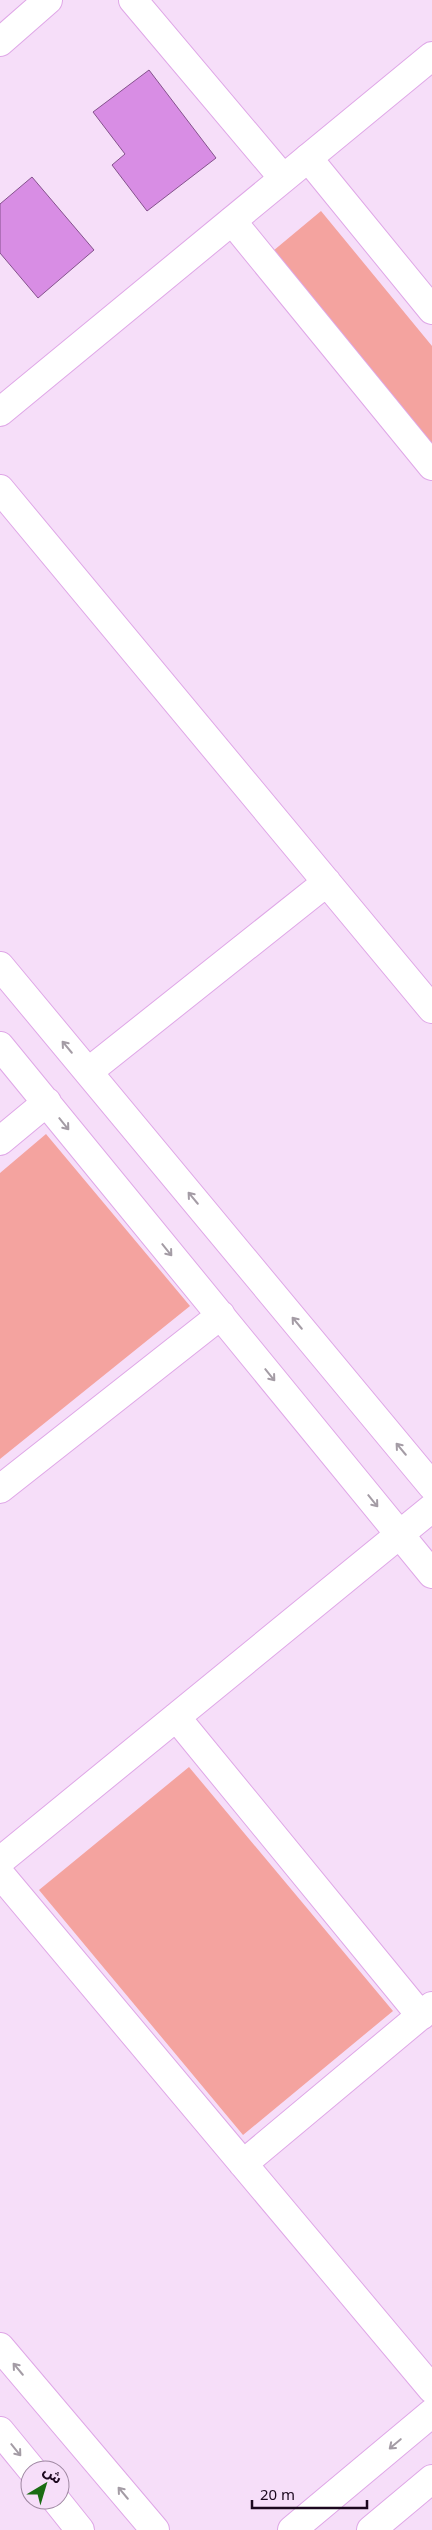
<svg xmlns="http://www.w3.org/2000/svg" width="432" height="2530" font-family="Georgia,'Noto Sans Arabic',serif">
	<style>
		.green { fill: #f4a39f }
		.building { fill: #d88de4; stroke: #85528d }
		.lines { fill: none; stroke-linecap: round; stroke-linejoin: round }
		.street-casing { stroke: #dfa7e7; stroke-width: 30 }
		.secondary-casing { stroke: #dfa7e7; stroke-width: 30 }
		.street { stroke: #fff; stroke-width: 28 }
		.secondary { stroke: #fff; stroke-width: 28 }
		.oneway { stroke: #a49ca5 }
	</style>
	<rect width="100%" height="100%" fill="#f6def9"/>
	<path class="green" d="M321 211 432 346V444L273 251Z
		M46 1134 190 1306 0 1459V1173Z
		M189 1767 393 2011 243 2135 39 1890Z"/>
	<path class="building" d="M149 70 216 158 147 211 112 165 125 154 93 112Z
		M32 177 94 250 38 298 0 253V204Z"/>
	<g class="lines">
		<defs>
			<path id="street" d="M133 0 283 178
				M0 42 48 0
				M308 158 432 310
				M232 221 432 466
				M0 489 432 1009
				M0 966 432 1486
				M0 1046 432 1574
				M88 1072 327 882
				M0 1141 47 1102
				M0 1489 221 1315
				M176 1717 421 2016
				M0 1861 432 1508
				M0 1874 432 2389
				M243 2164 432 2006
				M0 2347 155 2530
				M0 2431 32 2470
				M56 2500 80 2530
				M292 2530 432 2413
				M371 2530 432 2479"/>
			<path id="secondary" d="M0 412 432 56"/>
		</defs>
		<use href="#street" class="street-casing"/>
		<use href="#secondary" class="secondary-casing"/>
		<use href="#street" class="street"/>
		<use href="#secondary" class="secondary"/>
	</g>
	<defs><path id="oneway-shaft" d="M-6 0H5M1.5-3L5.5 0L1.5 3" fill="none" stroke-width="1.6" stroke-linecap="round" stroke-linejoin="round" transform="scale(1.25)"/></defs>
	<g class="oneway">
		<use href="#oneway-shaft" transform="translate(67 1047) rotate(-130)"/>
		<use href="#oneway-shaft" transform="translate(64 1124) rotate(51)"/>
		<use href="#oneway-shaft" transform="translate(193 1198) rotate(-130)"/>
		<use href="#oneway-shaft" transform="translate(167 1250) rotate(51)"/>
		<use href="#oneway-shaft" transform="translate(297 1323) rotate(-130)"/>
		<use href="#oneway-shaft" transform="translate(270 1375) rotate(51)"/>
		<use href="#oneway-shaft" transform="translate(401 1449) rotate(-130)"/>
		<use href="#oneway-shaft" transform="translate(373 1501) rotate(51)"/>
		<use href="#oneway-shaft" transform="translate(18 2369) rotate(-130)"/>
		<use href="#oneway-shaft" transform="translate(395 2444) rotate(140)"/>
		<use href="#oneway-shaft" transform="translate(16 2450) rotate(51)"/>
		<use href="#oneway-shaft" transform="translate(123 2493) rotate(-130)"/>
	</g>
	<g transform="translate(45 2485) rotate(38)"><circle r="24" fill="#f6def9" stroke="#9f88a2"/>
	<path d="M0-4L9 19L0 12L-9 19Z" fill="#1a6c13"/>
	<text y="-8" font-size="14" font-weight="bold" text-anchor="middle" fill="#1c081f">ش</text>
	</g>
	<path d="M252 2500v8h115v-8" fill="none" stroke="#1c081f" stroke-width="2.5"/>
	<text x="260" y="2500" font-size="15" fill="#1c081f" stroke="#f6def9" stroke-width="4" paint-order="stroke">20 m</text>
</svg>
